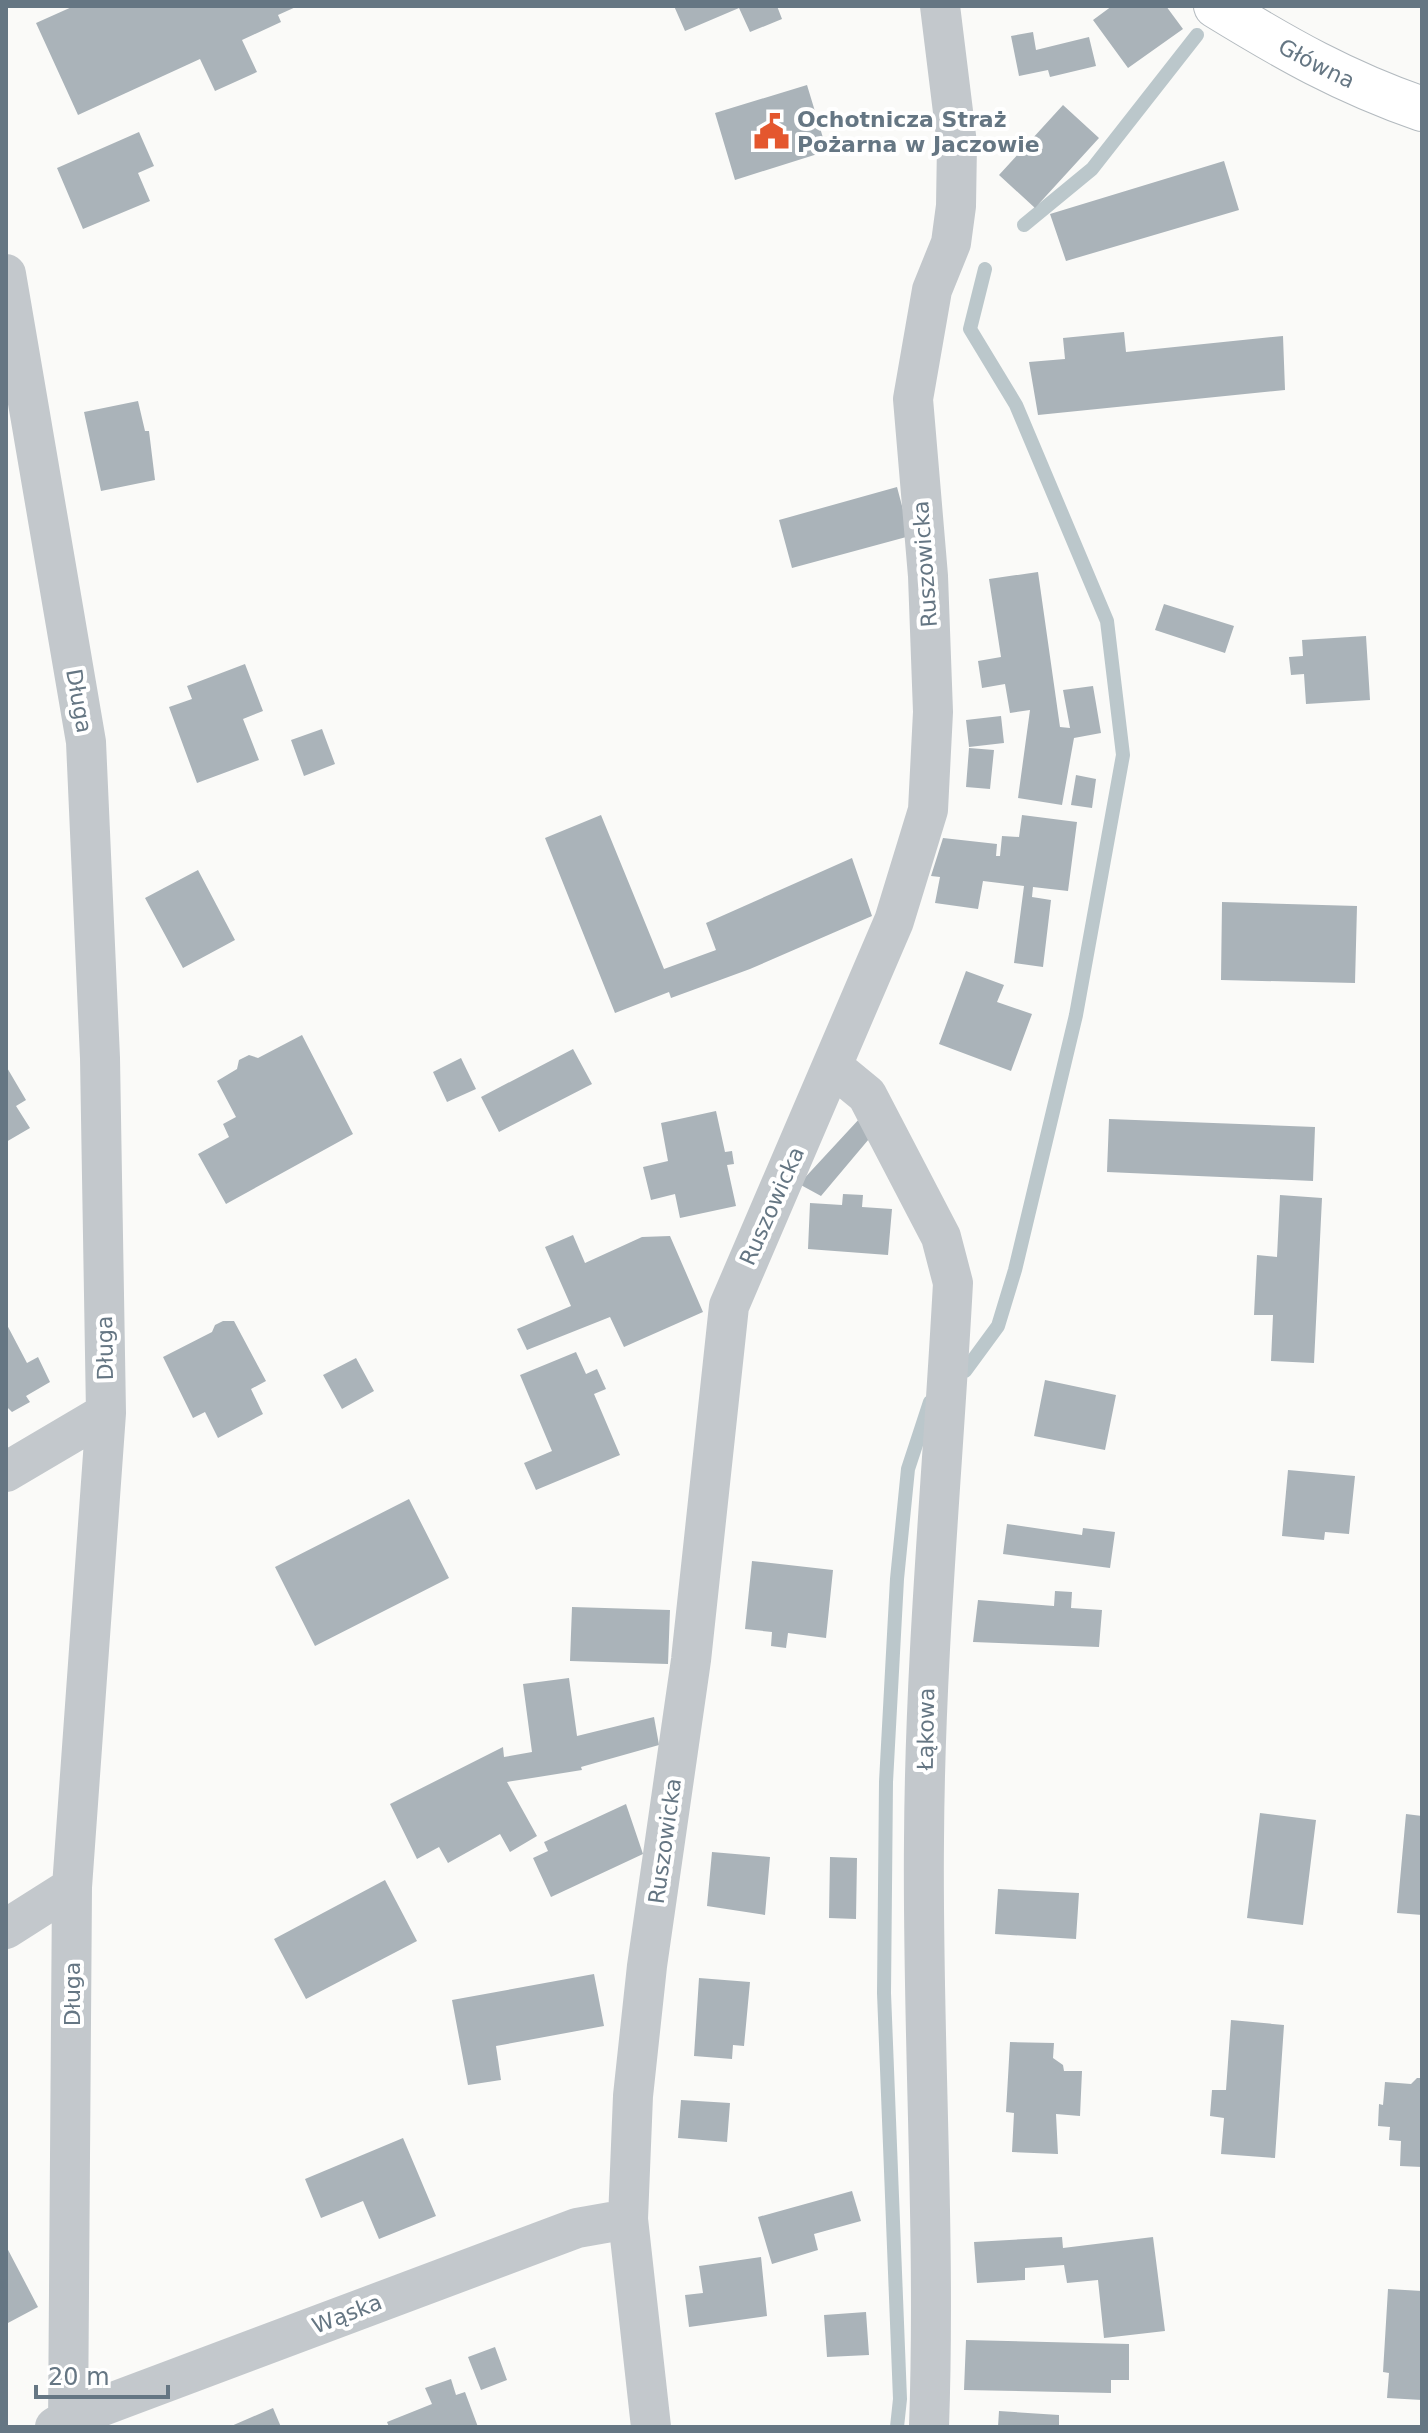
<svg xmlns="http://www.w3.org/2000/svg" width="1428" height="2433" font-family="'DejaVu Sans',sans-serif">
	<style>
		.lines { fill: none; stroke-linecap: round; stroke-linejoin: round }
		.stream { stroke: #bbc7cb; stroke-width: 14 }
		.building { fill: #aab3b9 }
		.secondary-casing { stroke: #b3babf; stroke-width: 46 }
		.street { stroke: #c3c8cc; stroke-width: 40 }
		.secondary { stroke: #fff; stroke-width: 44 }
		.labels { text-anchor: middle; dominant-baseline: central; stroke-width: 8; stroke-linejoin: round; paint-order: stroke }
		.street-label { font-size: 22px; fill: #657683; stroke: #fff }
		.poi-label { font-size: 22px; font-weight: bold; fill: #657683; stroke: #fff; text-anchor: start }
	</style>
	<rect width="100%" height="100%" fill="#fafaf8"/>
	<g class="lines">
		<path class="stream" d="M1024 225 1092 169 1197 35
			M965 1371 998 1326 1015 1270 1076 1015 1123 755 1107 621 1016 405 970 329 985 269
			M897 2427 900 2399 884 1993 886 1782 897 1579 908 1469 930 1402"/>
	</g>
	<path class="building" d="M74 6H298L278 15 281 22 242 40 257 72 215 91 200 59 78 115 36 23Z
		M674 6H777L782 19 750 32 739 8 685 31Z
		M1112 6H1166L1183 29 1128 68 1093 20Z
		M1033 32 1036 50 1089 37 1096 66 1050 77 1048 70 1019 76 1011 36Z
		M807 85 827 151 735 180 715 113Z
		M1063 105 1099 138 1035 208 999 175Z
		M139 132 154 166 138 173 150 201 83 229 57 168Z
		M1224 161 1239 210 1066 261 1050 214Z
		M1124 332 1126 352 1283 336 1285 390 1038 415 1029 362 1065 359 1063 338Z
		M138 401 145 431H149L155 480 101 491 84 412Z
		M897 487 910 536 792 568 779 520Z
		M1038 572 1060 727 1070 728 1063 690 1093 686 1101 733 1074 738 1062 805 1018 798 1030 710 1010 713 1005 684 982 688 978 661 1001 657 989 579Z
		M1164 604 1234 626 1225 653 1155 630Z
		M1366 636 1370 700 1306 704 1304 674 1291 675 1289 657 1303 656 1302 640Z
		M245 664 263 711 243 719 259 760 197 783 169 707 192 699 187 686Z
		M1001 716 1004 743 969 747 966 720Z
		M322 729 335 764 304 776 291 740Z
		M969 748 994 750 990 789 966 787Z
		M1076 775 1096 779 1092 808 1071 805Z
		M601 815 664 969 716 950 706 923 852 858 872 916 750 969 671 998 669 992 615 1013 545 838Z
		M1022 815 1077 822 1068 891 1033 887 1032 897 1051 900 1043 967 1014 963 1024 886 983 881 978 909 935 903 940 877 931 876 943 838 997 844 996 856H1000L1002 836 1019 837Z
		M198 870 235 940 183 968 145 898Z
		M1222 902 1357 906 1355 983 1221 980Z
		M966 971 1004 985 997 1002 1032 1014 1011 1071 939 1044Z
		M302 1035 353 1134 226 1204 198 1154 229 1137 223 1124 236 1117 217 1081 237 1069 239 1060 249 1055 258 1058Z
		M573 1049 592 1084 499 1132 481 1097Z
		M461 1058 476 1089 447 1102 433 1072Z
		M6 1066 26 1100 16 1106 30 1128 6 1142Z
		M716 1111 725 1152 732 1151 734 1164 727 1165 736 1206 680 1218 675 1194 651 1200 643 1167 668 1161 661 1123Z
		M861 1117 874 1133 821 1196 799 1184Z
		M1109 1119 1315 1127 1313 1181 1107 1172Z
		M843 1194 863 1195 862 1207 892 1209 888 1255 808 1249 810 1203 842 1205Z
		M1280 1195 1322 1198 1314 1363 1271 1361 1273 1315H1254L1257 1255 1277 1257Z
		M573 1235 585 1263 642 1237 670 1236 703 1312 624 1347 610 1317 527 1350 517 1329 571 1306 545 1247Z
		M223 1321H234L266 1381 251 1389 263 1414 218 1438 205 1412 193 1418 163 1357 212 1332 215 1325Z
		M6 1323 27 1363 38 1357 50 1382 26 1396 30 1402 12 1412 6 1406Z
		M576 1352 586 1374 597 1369 606 1389 594 1394 620 1455 536 1490 524 1463 552 1451 520 1375Z
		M356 1358 374 1391 342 1409 323 1375Z
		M1045 1380 1116 1395 1105 1450 1034 1436Z
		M1288 1470 1355 1476 1349 1534 1325 1532 1324 1540 1282 1536Z
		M409 1499 449 1578 315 1646 275 1567Z
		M1007 1524 1082 1535 1083 1528 1115 1532 1110 1568 1003 1554Z
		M752 1561 833 1570 826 1638 788 1633 786 1648 771 1646 772 1632 745 1629Z
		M1055 1591 1072 1592 1071 1608 1102 1610 1099 1647 973 1642 978 1600 1054 1606Z
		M572 1607 670 1610 668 1664 570 1661Z
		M569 1678 577 1736 654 1717 659 1745 581 1767 582 1770 507 1782 537 1836 510 1852 500 1834 448 1863 439 1847 417 1859 390 1804 503 1747 504 1757 532 1752 523 1684Z
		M626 1804 643 1854 551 1897 533 1858 548 1851 544 1842Z
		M1260 1813 1316 1820 1303 1925 1247 1918Z
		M1406 1814 1422 1816V1915L1397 1913Z
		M712 1852 770 1857 765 1915 707 1906Z
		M830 1857 857 1858 856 1919 829 1918Z
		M385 1880 417 1941 306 1999 274 1939Z
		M998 1889 1079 1893 1076 1939 995 1934Z
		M594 1974 604 2026 496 2046 501 2080 468 2085 452 2000Z
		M699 1978 750 1982 744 2046 733 2045 732 2059 694 2056Z
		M1231 2020 1284 2025 1275 2158 1221 2154 1224 2118 1210 2116 1212 2090H1226Z
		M1010 2042 1054 2043 1053 2058 1063 2065 1064 2071H1082L1080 2116 1056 2114 1058 2154 1012 2152 1014 2113 1006 2112Z
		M1417 2078H1422V2167L1400 2166 1401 2141 1389 2140 1390 2127 1378 2126 1379 2104 1383 2105 1385 2082 1411 2084Z
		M681 2100 730 2103 727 2142 678 2138Z
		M403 2138 436 2216 379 2239 363 2201 321 2218 305 2179Z
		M852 2191 861 2221 814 2234 818 2250 772 2264 758 2217Z
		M1062 2237 1063 2248 1153 2237 1165 2331 1104 2338 1098 2280 1067 2283 1064 2265 1025 2268V2280L977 2283 974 2242Z
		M6 2246 38 2307 6 2324Z
		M761 2257 767 2316 689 2327 685 2295 703 2293 699 2266Z
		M1388 2289 1422 2291V2400L1387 2398 1389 2373 1383 2372Z
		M866 2312 869 2355 827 2357 824 2315Z
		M966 2340 1129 2344V2380H1111V2393L964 2390Z
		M495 2347 507 2380 481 2390 468 2357Z
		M451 2379 456 2395 465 2392 478 2427H389L387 2422 432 2404 425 2388Z
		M273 2408 281 2427H229Z
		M999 2411 1059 2415V2427H998Z"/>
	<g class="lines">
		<defs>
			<g id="secondary">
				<path id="s1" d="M1216 6C1286 49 1344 82 1422 109"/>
			</g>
		</defs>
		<use href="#secondary" class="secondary-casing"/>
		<path class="street" d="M6 274 86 742 100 1058 106 1413 72 1887 68 2427
			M833 1067 867 1095 941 1237 953 1283C943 1469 925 1654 924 1840 922 2035 936 2231 929 2427
			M6 1472 106 1413
			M6 1929 72 1887
			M55 2427 68 2419 577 2228 628 2219
			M651 2427 628 2219 633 2096 647 1966 691 1660 729 1306 894 921 928 810 933 712 928 576 913 399 932 290 951 243 956 206 957 144 940 6"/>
		<use href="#secondary" class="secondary"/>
	</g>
	<defs>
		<symbol id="civic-bare" viewBox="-9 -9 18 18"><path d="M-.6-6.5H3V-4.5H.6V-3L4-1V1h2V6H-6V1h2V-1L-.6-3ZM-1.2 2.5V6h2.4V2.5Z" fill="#e4572e" stroke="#fff" stroke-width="2.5" paint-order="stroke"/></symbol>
	</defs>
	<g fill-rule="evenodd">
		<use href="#civic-bare" x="746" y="106" width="51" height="51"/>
	</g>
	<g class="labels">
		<g class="street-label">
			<text stroke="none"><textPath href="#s1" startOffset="116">Główna</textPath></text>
			<text transform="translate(925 564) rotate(-94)">Ruszowicka</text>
			<text transform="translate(79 701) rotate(80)">Długa</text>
			<text transform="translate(772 1206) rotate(-66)">Ruszowicka</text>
			<text transform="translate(105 1348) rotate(-91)">Długa</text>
			<text transform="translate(926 1729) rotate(-89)">Łąkowa</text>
			<text transform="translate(665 1841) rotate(-82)">Ruszowicka</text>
			<text transform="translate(72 1994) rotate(-90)">Długa</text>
			<text transform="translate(347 2314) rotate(-21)">Wąska</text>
		</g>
		<g class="poi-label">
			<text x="797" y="119">Ochotnicza Straż<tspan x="797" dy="25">Pożarna w Jaczowie</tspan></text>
		</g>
	</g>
	<rect width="1428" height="2433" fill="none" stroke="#657683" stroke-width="16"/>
	<path d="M36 2385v12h132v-12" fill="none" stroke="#657683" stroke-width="4"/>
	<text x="48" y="2385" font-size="24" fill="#657683" stroke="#ffffff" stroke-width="6" paint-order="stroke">20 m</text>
</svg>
